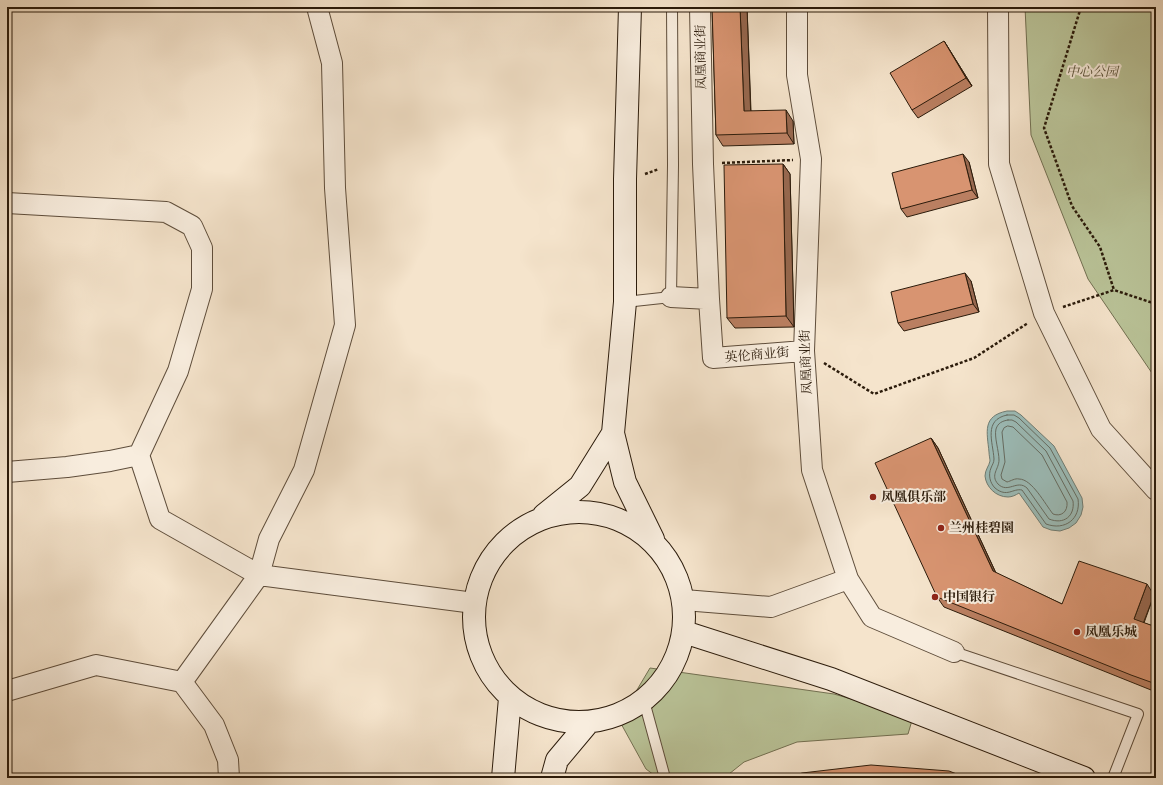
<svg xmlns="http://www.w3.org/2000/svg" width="1163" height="785" font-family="'Libre Bodoni','Noto Serif SC',serif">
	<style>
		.green { fill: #bac499; stroke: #727052 }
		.water { fill: #9cbebb; stroke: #6f7d75 }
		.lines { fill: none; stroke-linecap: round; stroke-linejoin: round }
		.shore { stroke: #646c63; stroke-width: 1 }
		.lane-casing { stroke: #5e4d3b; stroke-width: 12 }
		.street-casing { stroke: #5e4d3b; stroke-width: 22 }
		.secondary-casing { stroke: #2b1b0b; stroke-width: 24 }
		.path { stroke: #2b1b0b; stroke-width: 2.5; stroke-dasharray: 3 2; stroke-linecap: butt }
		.lane { stroke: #f8edde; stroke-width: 10 }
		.street { stroke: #f8edde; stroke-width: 20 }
		.secondary { stroke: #f8edde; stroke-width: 22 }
		.wall { fill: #ba7f61; stroke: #2b1b0b }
		.shaded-wall { fill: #97684f; stroke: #2b1b0b }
		.building { fill: #d89471; stroke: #2b1b0b }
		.poi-dot { fill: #8f2418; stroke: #f8edde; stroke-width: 1.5 }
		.labels { text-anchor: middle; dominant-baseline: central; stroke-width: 4; stroke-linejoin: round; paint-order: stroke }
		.street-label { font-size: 13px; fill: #2b1b0b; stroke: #f8edde }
		.park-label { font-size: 13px; font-style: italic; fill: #564e36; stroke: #f8edde }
		.poi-label { font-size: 13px; font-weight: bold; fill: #2b1b0b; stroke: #f8edde; text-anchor: start }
	</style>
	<rect width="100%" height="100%" fill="#f5e4cc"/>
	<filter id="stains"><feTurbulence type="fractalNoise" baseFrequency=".005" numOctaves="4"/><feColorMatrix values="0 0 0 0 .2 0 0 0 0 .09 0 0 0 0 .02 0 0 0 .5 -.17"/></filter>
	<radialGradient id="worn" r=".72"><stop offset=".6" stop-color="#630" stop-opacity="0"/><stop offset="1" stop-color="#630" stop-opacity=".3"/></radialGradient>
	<path class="green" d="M1025 7H1156V379L1088 279 1031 135Z
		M650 668 834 694 913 717 908 734 797 742 744 762 724 778H658L646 769 619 720Z"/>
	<path class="water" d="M1007 411H1015L1021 415 1054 446 1082 498 1083 507 1081 515 1076 523 1069 528 1060 531 1051 530 1043 527 1019 493C1016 495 1012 497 1008 497 996 497 986 487 985 476 985 470 989 466 990 461 990 459 989 455 989 452 987 432 982 416 1007 411Z"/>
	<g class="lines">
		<path class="shore" d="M1007 415H1014L1019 418 1050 448 1078 499C1081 519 1065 531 1046 524L1022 490C1013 488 1007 498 995 488 990 483 988 475 991 468 992 465 994 463 994 459 993 442 983 420 1007 415Z
			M1008 420H1012L1016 422 1046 451 1073 501C1075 516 1064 525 1049 519L1027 488C1017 479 1008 494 998 484 990 475 999 469 999 460 999 451 994 437 996 429 998 423 1002 421 1008 420Z
			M1008 426 1013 427 1042 455 1067 502C1068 512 1061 517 1053 514 1045 504 1032 479 1019 479 1015 478 1011 481 1007 482L1002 479 1001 475 1005 462 1002 432 1004 428Z"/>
		<defs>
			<path id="lane" d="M625 302 671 297 673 165 672 7
				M954 652 1138 714 1113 778
				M644 701 665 778"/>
			<path id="street" d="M700 7 703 164 709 299
				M797 7V75L811 159 804 351 812 470 848 579 872 617 954 652
				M998 7 999 164 1044 313 1101 429 1156 490
				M7 203 166 212 192 226 202 248V289L178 371 139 455 160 519 259 575 474 603
				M671 297 709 299 713 358 804 351
				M7 472 67 467 110 461 139 455
				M684 600 771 607 848 579
				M182 682 259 575 269 539 304 470 345 325 335 188 332 63 317 7
				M7 691 96 665 182 682 214 725 228 760 229 778"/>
			<path id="secondary" d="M630 7 625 179V302L613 433 625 482 653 539
				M474 617a105 105 0 1 1 210 0a105 105 0 1 1-210 0Z
				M544 515 580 486 613 433
				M684 632 831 679 1084 778
				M503 778 510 698
				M552 778 557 760 588 723"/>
		</defs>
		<use href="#lane" class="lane-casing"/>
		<use href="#street" class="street-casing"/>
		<use href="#secondary" class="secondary-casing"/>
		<path class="path" d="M1081 7 1044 128 1072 206 1100 247 1114 290
			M722 163 793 160
			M645 174 659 169
			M1063 307 1114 290 1156 304
			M824 363 874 394 974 358 1028 323"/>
		<use href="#lane" class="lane"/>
		<use href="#street" class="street"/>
		<use href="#secondary" class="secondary"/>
	</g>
	<path class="wall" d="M712 7H747L751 111 793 121 794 144 723 146 716 135Z
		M944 41 949 49 972 86 918 118 912 110Z
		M969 162 978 198 907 217 901 209Z
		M783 164 790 174 794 327 735 328 727 318Z
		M971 281 979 312 904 331 898 323Z
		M931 438 938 448 996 573 1062 604 1154 595 1144 623 1156 627V692L944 607 937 597Z"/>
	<path class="shaded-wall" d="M740 7H747L751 122 744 111Z
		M944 41 949 49 972 86 966 78Z
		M786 110 793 121 794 144 787 133Z
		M963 154 969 162 978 198 972 190Z
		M783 164 790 174 794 327 786 316Z
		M965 273 971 281 979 312 973 304Z
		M931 438 938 448 1000 582 993 571Z
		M1147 584 1154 595 1141 629 1134 619Z"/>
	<path class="building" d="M712 7H740L744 111 786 110 787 133 716 135Z
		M944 41 966 78 912 110 890 73Z
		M963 154 972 190 901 209 892 173Z
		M783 164 786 316 727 318 724 165Z
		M965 273 973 304 898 323 891 292Z
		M931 438 993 571 1062 604 1079 561 1147 584 1134 619 1156 627V684L1131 675 937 597 875 463Z
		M871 765 949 771 967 778H788L802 773Z"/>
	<g class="poi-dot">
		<circle cx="873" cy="497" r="4"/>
		<circle cx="941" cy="528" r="4"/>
		<circle cx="935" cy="597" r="4"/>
		<circle cx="1077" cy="632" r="4"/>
	</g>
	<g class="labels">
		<g class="street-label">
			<text transform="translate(701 57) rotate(-91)">凤凰商业街</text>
			<text transform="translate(757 355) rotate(-5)">英伦商业街</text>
			<text transform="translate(806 362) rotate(-92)">凤凰商业街</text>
		</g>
		<g class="park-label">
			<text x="1092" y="72">中心公园</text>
		</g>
		<g class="poi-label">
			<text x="881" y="497">凤凰俱乐部</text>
			<text x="949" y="528">兰州桂碧園</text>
			<text x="943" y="597">中国银行</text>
			<text x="1085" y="632">凤凰乐城</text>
		</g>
	</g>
	<rect width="1163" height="785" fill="none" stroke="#f5e4cc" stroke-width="24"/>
	<rect x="8" y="8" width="1147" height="769" fill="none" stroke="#2b1b0b" stroke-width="2"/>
	<rect x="12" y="12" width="1139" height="761" fill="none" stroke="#2b1b0b"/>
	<rect width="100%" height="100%" filter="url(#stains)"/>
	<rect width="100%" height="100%" fill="url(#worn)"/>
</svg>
